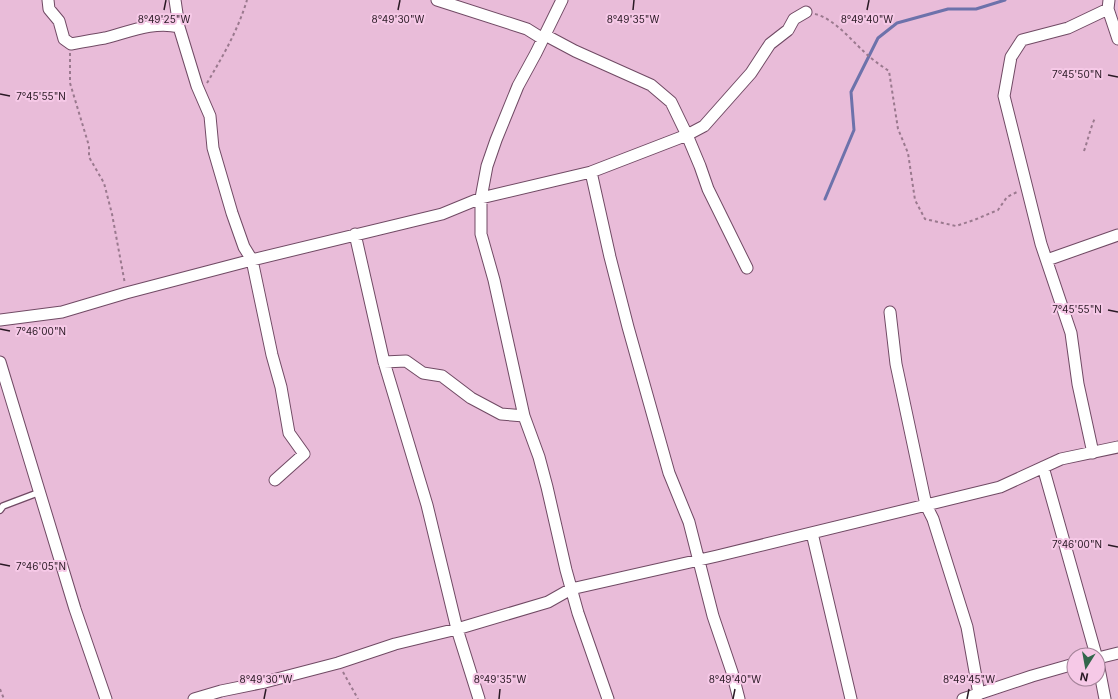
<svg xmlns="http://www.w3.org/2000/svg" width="1118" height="699" font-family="Inter,sans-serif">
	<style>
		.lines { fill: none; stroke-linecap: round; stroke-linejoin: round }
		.stream { stroke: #6d72ab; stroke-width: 3 }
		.lane-casing { stroke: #704a64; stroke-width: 8 }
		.street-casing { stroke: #704a64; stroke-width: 13 }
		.path { stroke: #9a798e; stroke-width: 2; stroke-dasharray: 3 3; stroke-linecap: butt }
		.lane { stroke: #fff; stroke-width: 5.5 }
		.street { stroke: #fff; stroke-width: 11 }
		.ticks { fill: none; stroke: #291924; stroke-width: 1.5 }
		.ticks-label { font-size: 10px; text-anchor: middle; fill: #291924; stroke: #f6c9e7; stroke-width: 4; stroke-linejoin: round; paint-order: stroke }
	</style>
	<rect width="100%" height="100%" fill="#e9bcd9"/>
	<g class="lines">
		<path class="stream" d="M825 199 854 130 851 92 878 38 897 23 948 9H976L1005 0"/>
		<defs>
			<path id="lane" d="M0 510 3 506 40 492"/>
			<path id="street" d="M48 0 49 9 59 21 64 39 71 44C82 42 93 40 105 38 129 32 153 21 179 27L197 86 210 116 213 148 232 213 244 247 252 260 272 355 281 387 289 433 304 454 275 480
				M175 0 179 27
				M437 0 527 29 543 39
				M562 0 536 53 518 86 496 140 487 166 481 198V234L494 280 524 416 539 457 547 487 566 570 578 613 608 699
				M1109 0 1108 9 1118 39
				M545 35 575 51 651 85 671 102 687 135 700 166 708 189 747 268
				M591 172 610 257 628 327 669 473 689 522 713 616 732 672 739 699
				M355 234 384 362 427 505 457 629 479 699
				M1047 260 1118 235
				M890 312 896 364 926 505 933 519 967 627 979 694
				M0 320 62 312 126 293 252 260 442 214 481 198 591 172 687 135 704 126 751 73 770 44 788 30 794 19 806 12
				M0 362 75 609 106 699
				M384 362 406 361 423 373 442 376 471 398 501 414 524 416
				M1093 453 1078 384 1071 333 1041 244 1004 96 1011 57 1022 40 1068 28 1108 9
				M1043 467 1096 655
				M812 533 851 699
				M1098 658 1118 653
				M1098 663 1105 699
				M194 699 221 691 265 682 338 663 395 644 457 629 548 602 571 589 717 556 1000 487 1061 459 1118 447
				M963 699 1032 676 1074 664"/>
		</defs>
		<use href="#lane" class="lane-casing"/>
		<use href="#street" class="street-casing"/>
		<path class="path" d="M815 14C836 19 855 45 871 58 877 63 883 67 889 71L898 129 908 153 915 200 925 219 956 226 974 220 998 210 1007 197 1017 192
			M70 53V83L89 146V157L104 183 112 214 125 284
			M207 83C223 56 238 30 247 0
			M1084 151C1088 140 1090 129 1095 118
			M343 672 358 699
			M0 689 4 699"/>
		<use href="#lane" class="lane"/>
		<use href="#street" class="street"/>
	</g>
	<path class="ticks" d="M164 10 166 0M398 10 400 0M633 10 634 0M867 10 869 0M1108 75 1118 77M0 94 10 96M1108 310 1118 312M0 329 10 331M1108 545 1118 547M0 564 10 566M264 699 266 689M499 699 500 689M733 699 735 689M967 699 969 689"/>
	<g class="ticks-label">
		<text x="164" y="23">8°49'25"W</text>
		<text x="398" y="23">8°49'30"W</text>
		<text x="633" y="23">8°49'35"W</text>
		<text x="867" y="23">8°49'40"W</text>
		<text x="1077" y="78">7°45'50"N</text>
		<text x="41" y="100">7°45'55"N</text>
		<text x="1077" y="313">7°45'55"N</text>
		<text x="41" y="335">7°46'00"N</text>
		<text x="1077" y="548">7°46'00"N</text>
		<text x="41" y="570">7°46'05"N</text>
		<text x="266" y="683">8°49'30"W</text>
		<text x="500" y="683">8°49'35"W</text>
		<text x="735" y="683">8°49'40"W</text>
		<text x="969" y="683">8°49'45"W</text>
	</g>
	<g transform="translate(1086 667) rotate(191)"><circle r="19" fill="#f6c9e7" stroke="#a48399"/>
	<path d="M0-3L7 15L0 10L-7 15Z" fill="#32664b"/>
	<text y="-6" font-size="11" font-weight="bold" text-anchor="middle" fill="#291924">N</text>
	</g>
</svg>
